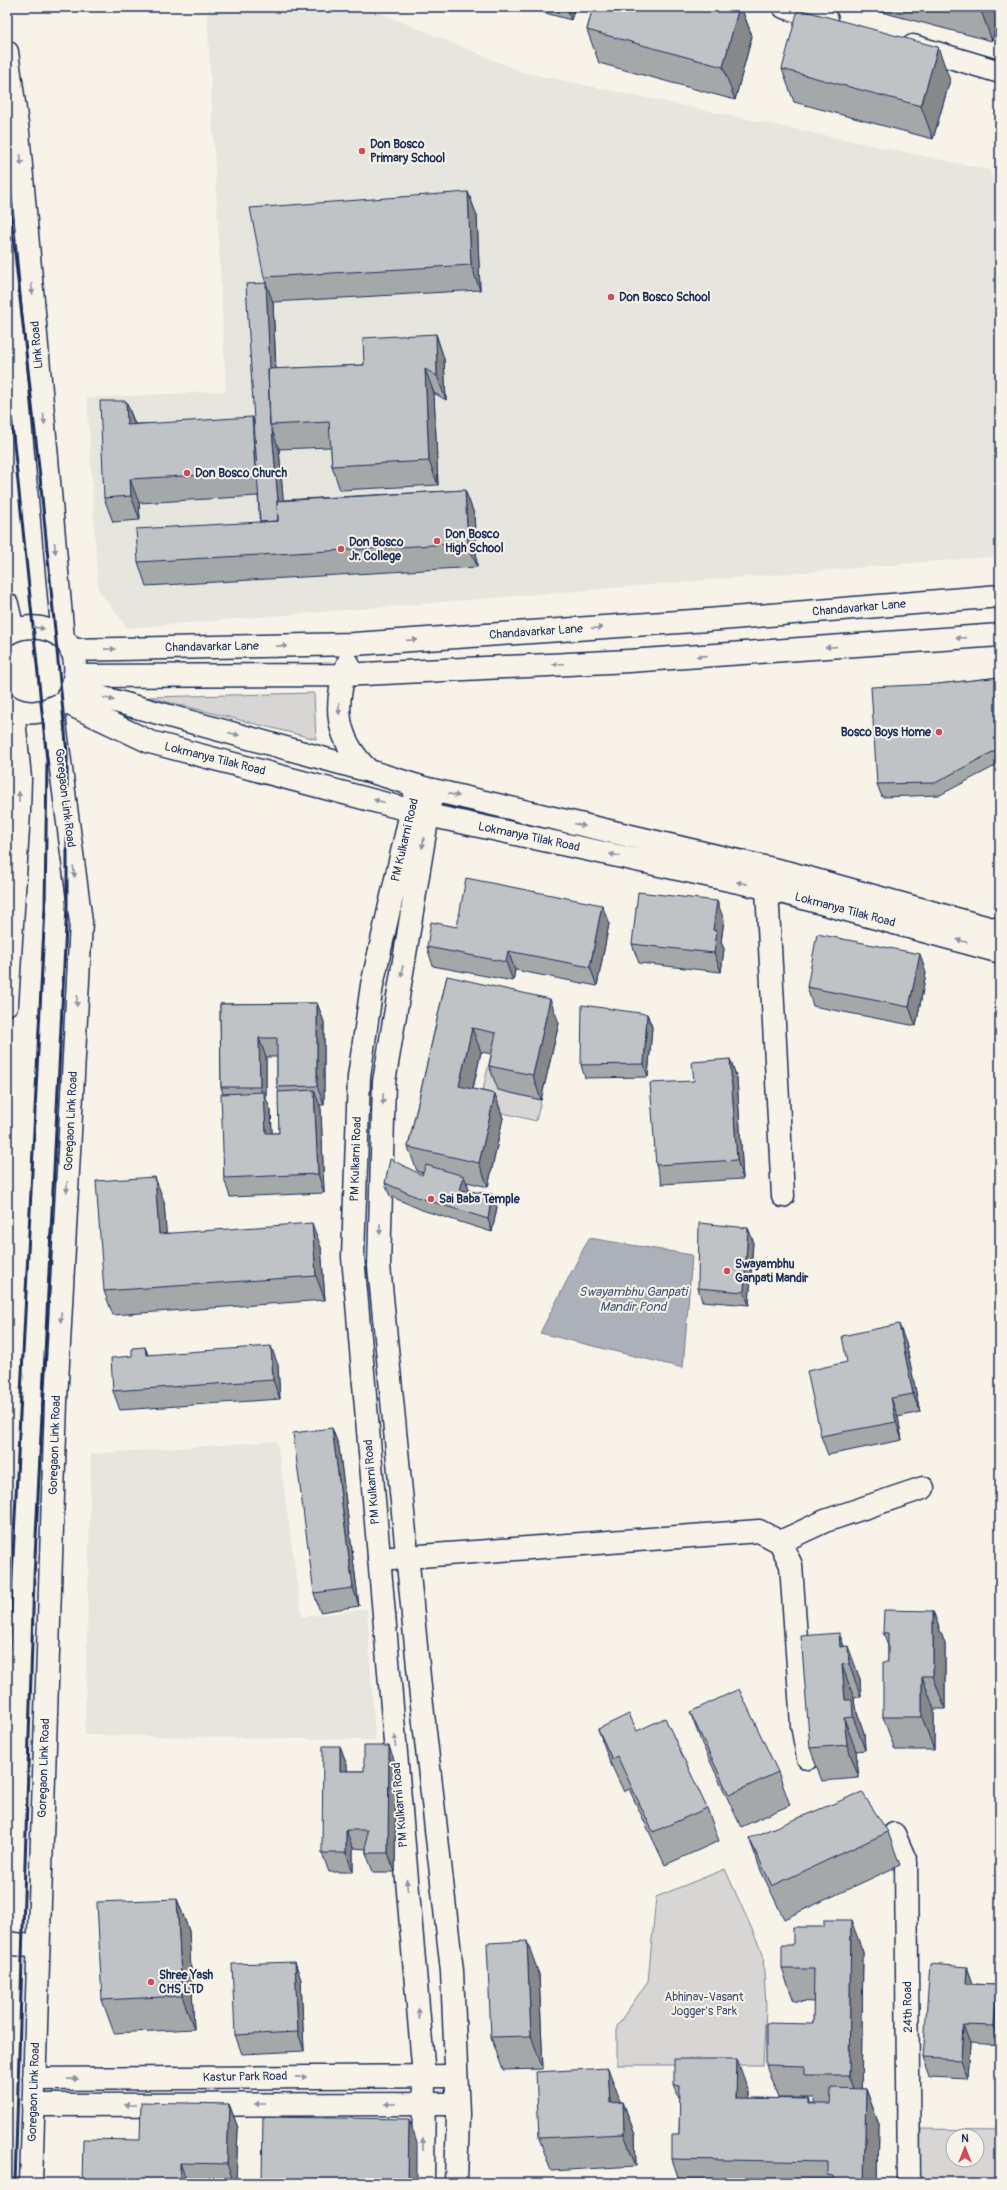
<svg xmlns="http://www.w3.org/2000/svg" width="1007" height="2190" font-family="Pangolin,sans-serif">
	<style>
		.built { fill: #e6e5de }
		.green { fill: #d7d6d4; stroke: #798299; fill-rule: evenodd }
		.water { fill: #acb0b9; stroke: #727c95 }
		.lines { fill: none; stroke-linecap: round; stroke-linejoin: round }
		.minor-casing { stroke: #1b2f5e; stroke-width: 25 }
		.tertiary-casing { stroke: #1b2f5e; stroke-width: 25 }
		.secondary-casing { stroke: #1b2f5e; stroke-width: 25 }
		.primary-casing { stroke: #1b2f5e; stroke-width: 25 }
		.minor { stroke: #f7f3e8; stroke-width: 22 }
		.tertiary { stroke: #f7f3e8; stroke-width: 22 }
		.secondary { stroke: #f7f3e8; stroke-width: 22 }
		.primary { stroke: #f7f3e8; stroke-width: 22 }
		.rail { stroke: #1b2f5e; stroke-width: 3 }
		.wall { fill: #a5a8a9; stroke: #1b2f5e; fill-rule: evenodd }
		.shaded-wall { fill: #86888a; stroke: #1b2f5e }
		.building { fill: #c0c3c5; stroke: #1b2f5e }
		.oneway { fill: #8991a3 }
		.poi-dot { fill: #d1495b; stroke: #f7f3e8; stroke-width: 1.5 }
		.labels { text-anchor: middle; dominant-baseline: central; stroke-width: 4; stroke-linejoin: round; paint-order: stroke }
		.poi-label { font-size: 12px; font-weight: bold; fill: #1b2f5e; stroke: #f7f3e8; text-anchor: start }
		.street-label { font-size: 12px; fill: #1b2f5e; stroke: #f7f3e8 }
		.park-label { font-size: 12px; fill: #415076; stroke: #f7f3e8 }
		.water-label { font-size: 13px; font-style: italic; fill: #465679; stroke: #f7f3e8 }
	</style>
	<rect width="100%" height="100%" fill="#f7f3e8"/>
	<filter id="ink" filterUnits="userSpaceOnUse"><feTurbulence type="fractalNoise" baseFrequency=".025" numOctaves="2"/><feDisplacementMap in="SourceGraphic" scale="8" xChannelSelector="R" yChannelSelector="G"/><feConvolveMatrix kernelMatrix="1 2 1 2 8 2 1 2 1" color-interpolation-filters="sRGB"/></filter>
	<g filter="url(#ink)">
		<path class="built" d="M207 7H366L522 72 990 170 1000 203V556L127 628 98 589 87 398 226 391Z
			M277 1441 302 1617 367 1609 375 1740 85 1735 91 1454Z"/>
		<path class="green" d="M314 693 316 739 148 697Z
			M493 1046 513 1051 505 1091 541 1100 536 1121 479 1107Z
			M725 1869 763 1954 766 2007 763 2065H617V2026L648 1981 656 1897Z
			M921 2129 1000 2130V2183H919ZM953 2136H977V2160H953Z"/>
		<path class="water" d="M589 1238 692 1255 683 1368 540 1333Z"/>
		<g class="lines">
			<defs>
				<path id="minor" d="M784 7 827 20
					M913 46 1000 72
					M766 870 783 1196
					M780 1542 825 1521 923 1488
					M379 1559 759 1531 780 1542 791 1565 802 1725 808 1758
					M894 1834 906 1862 909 2183
					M7 1943 38 1947
					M34 2079 456 2076
					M33 2105 457 2104"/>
				<path id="tertiary" d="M71 650 354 644 708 620 1000 596
					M348 663C333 705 335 739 369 771
					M75 676 343 675 629 661 1000 635
					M417 786 372 985 359 1077 353 1257 424 2076 423 2183
					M432 790 384 1082 379 1266 420 1687 452 1971 458 2114 456 2183"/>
				<path id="secondary" d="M71 689 369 771 424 788 794 874 1000 931
					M65 702 150 742 428 815 766 888 1000 952"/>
				<path id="primary" d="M7 52 18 132 63 639
					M7 604 13 630
					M7 634C33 618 73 631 75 664 77 678 71 690 65 702 45 712 27 718 7 705
					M7 1004 19 812 20 778 13 709
					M31 2183 56 1401 81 922 53 708"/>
			</defs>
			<use href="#minor" class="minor-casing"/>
			<use href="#tertiary" class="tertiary-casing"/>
			<use href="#secondary" class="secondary-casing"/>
			<use href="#primary" class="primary-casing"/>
			<use href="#minor" class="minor"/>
			<use href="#tertiary" class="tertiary"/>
			<use href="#secondary" class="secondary"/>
			<use href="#primary" class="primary"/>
			<path class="rail" d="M7 182 40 477 67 753V905L34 1578 15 2183
				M7 377 47 760 45 907 12 1577 7 1721"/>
		</g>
		<path class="wall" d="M523 7H575L571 20Z
			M593 7H741L752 36 735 100 599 63 587 30Z
			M862 7H1000V12L992 41Z
			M782 69 950 80 933 139 794 102Z
			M468 192 477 216 480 290 273 302 276 369 364 365 436 334 444 359 446 400 434 393 438 485 340 490 332 466 331 447 279 449 283 500 465 490 474 514 477 567 146 586 138 562 260 522 258 496 139 503 140 520 113 522 104 498 126 401 135 424 254 422 266 283 264 277Z
			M1000 677 999 764 940 795 882 797 877 784 938 684Z
			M724 920 721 942 724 949 721 972 639 963 632 944Z
			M609 924 597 986 515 970 513 981 433 966 427 947 457 927Z
			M926 973 916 1026 813 1006 807 987Z
			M447 976 559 1023 541 1100 498 1090 489 1066 492 1054 481 1052 473 1089 495 1094 503 1118 488 1187 467 1182 469 1189 468 1191 497 1207 492 1232 422 1210 390 1196 385 1183 422 1175 423 1173 417 1171 408 1147Z
			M317 1003 324 1022V1105H320L321 1109 324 1193 230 1197 224 1178 223 1094 221 1087 220 1004ZM266 1057H277V1087L279 1092V1133H272L271 1111 266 1099Z
			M647 1014 652 1027 648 1077 585 1078 581 1065Z
			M730 1059 737 1078 743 1179 662 1184 656 1165 694 1081Z
			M164 1201 166 1233 321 1247 325 1300 113 1315 104 1291Z
			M748 1228 753 1241 749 1305 702 1301 698 1288Z
			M906 1343 920 1412 898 1417 902 1440 828 1455 821 1436 847 1362Z
			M145 1347 148 1355 278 1365 280 1399 120 1410 113 1391 132 1356Z
			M332 1428 339 1447 359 1606 320 1612 314 1593Z
			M933 1611 945 1644V1709H934V1750H895L883 1717 888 1662V1646L883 1633Z
			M839 1633 844 1646 860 1679 861 1697 854 1698 855 1707 864 1733 865 1750 856 1751 859 1778 822 1781 810 1748Z
			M690 1712 778 1772 790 1805 741 1827 702 1744Z
			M598 1729 637 1731 707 1808 719 1841 665 1865 629 1789 624 1792 610 1762Z
			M340 1746 347 1765V1771H364L396 1765 395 1872H373L366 1853V1849L353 1848V1872H329L322 1853Z
			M888 1832 900 1865 784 1919 761 1871 749 1838Z
			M177 1899 189 1931 194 2029 114 2033 102 2000Z
			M863 1952 861 2089H866L878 2122 877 2183H680L672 2159 679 2134 680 2101 674 2085 749 2092V2098L809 2099 811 2104H816L814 2098H778L766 2065 813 2024 814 2002 794 2001 782 1969Z
			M295 1962 301 1980 304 2051 242 2054 235 2035Z
			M967 1967 973 1984 997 1985 1000 1995V2045L970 2043 968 2079 930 2077 923 2058Z
			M539 1974 543 2069 503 2070 491 2037Z
			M620 2101V2102H623L635 2135 636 2166 551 2171 539 2138Z
			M229 2104 238 2128 236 2183H82L140 2140Z"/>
		<path class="shaded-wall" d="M566 7H575L571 20Z
			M739 7H741L752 36 735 100 723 67Z
			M980 7H1000V12L992 41 980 8Z
			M938 47 950 80 933 139 921 106Z
			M468 192 477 216 480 290 471 265Z
			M266 283 273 302 278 424 272 425Z
			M436 334 444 359 446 400 437 376Z
			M425 369 434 393 438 485 429 461Z
			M126 401 135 425H127Z
			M252 417 261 442 264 496 255 472Z
			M272 430 279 449 287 545 280 526Z
			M130 479 139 503 140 520 131 496Z
			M465 490 474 514 477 567 468 543Z
			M717 901 724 920 721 942 724 949 721 972 714 953 713 930Z
			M602 905 609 924 597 986 590 967Z
			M508 951 515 970 513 981 506 962Z
			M920 954 926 973 916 1026 909 1007Z
			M550 999 559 1023 541 1100 533 1075Z
			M317 1003 324 1022V1105L317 1086Z
			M647 1014 652 1027 648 1077 644 1064Z
			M472 1028 481 1052 468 1110 459 1086Z
			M259 1038 266 1057V1099L271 1111 273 1152 266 1133 264 1100 260 1087Z
			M730 1059 737 1078 743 1179 737 1160Z
			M314 1090 321 1109 324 1193 318 1174Z
			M495 1094 503 1118 488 1187 479 1163Z
			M464 1176 469 1189 465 1203 460 1190Z
			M155 1177 164 1201 168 1258 159 1234Z
			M492 1194 497 1207 492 1232 488 1219Z
			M312 1223 321 1247 325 1300 316 1276Z
			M748 1228 753 1241 749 1305 744 1292Z
			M899 1324 906 1343 920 1412 913 1394Z
			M271 1346 278 1365 280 1399 273 1380Z
			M145 1347 152 1366 146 1355Z
			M891 1398 898 1417 902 1440 896 1422Z
			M332 1428 339 1447 359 1606 353 1588Z
			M933 1611 945 1644V1709L933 1676Z
			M839 1633 849 1660 848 1646 860 1679 861 1697 849 1664 840 1647Z
			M842 1665 854 1698 855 1707 864 1733 865 1750 853 1717 845 1700Z
			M922 1676 934 1709V1750L922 1717Z
			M844 1718 856 1751 859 1778 847 1745Z
			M340 1746 347 1765V1790L340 1771Z
			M389 1746 396 1765 395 1872 388 1853Z
			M346 1830 353 1848V1872L346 1853Z
			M177 1899 189 1931 194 2029 182 1996Z
			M851 1920 863 1952 861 2108 849 2075Z
			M527 1941 539 1974 543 2069 531 2036Z
			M295 1962 301 1980 304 2051 298 2032Z
			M967 1967 974 1986 966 1984Z
			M997 1985 1000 1995V2043L994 2026Z
			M963 2025 970 2043 968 2079 961 2060Z
			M737 2059 749 2092 748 2131 736 2098Z
			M608 2068 620 2101 622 2134 610 2103Z
			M866 2089 878 2122 877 2183H864Z
			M623 2102 635 2135 636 2166 624 2134Z
			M229 2104 238 2128 236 2183H234L227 2164Z
			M409 2119 417 2143V2183H408Z
			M180 2163 188 2183H180Z"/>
		<path class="building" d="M593 7H739L723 67 587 30Z
			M798 9 938 47 921 106 782 69Z
			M468 192 471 265 264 277 250 208Z
			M266 283 270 369H268L270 425 272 430 278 501H277L278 521 260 522 246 284Z
			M436 334 437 376 425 369 429 461 332 466 329 422 270 425 268 369 364 365 363 338Z
			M100 401H126L127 425 252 417 255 472 130 479 131 496 104 498Z
			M465 490 468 543 138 562 136 529 278 521 277 501Z
			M1000 677V777L998 749 935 783 877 784 871 687 938 684Z
			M466 878 602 905 590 967 508 951 506 962 427 947 431 922 457 927Z
			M638 892 717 901 713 930 717 931 714 953 632 944Z
			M817 934 920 954 909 1007 807 987Z
			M447 976 550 999 533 1075 489 1066 496 1033 472 1028 459 1086 495 1094 479 1163 408 1147Z
			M317 1003V1086L277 1087V1038H259L260 1087H221L220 1004Z
			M582 1005 647 1014 644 1064 581 1065Z
			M730 1059 737 1160 656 1165 650 1083 694 1081 692 1062Z
			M314 1090 318 1174 224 1178 221 1094 264 1092 266 1133H279L278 1092Z
			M390 1159 422 1175 426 1165 464 1176 460 1190 492 1194 488 1219 417 1197 385 1183Z
			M155 1177 159 1234 312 1223 316 1276 104 1291 96 1181Z
			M699 1223 748 1228 744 1292 698 1288Z
			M899 1324 913 1394 891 1398 896 1422 821 1436 807 1371 847 1362 842 1336Z
			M271 1346 273 1380 113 1391 111 1358 132 1356V1348L145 1347 146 1355Z
			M332 1428 353 1588 314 1593 293 1433Z
			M884 1610 933 1611V1676H922V1717H883V1662H888V1633H883Z
			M839 1633 840 1647 848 1646 849 1664 842 1665 845 1700H852L853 1717 844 1718 847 1745 810 1748 801 1636Z
			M739 1689 778 1772 729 1795 690 1712Z
			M629 1714 637 1731 665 1718 707 1808 653 1832 617 1756 612 1759 598 1729Z
			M323 1746H340V1771H364V1746H389L388 1853H366L367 1830H346V1853H322Z
			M862 1792 888 1832 772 1886 749 1838Z
			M177 1899 182 1996 102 2000 97 1902Z
			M824 1920H851L849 2075H805V2066L766 2065V2023L813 2024 814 1969H782V1945H793V1927H824Z
			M527 1941 531 2036 491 2037 487 1943Z
			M295 1962 298 2032 235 2035 232 1964Z
			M930 1964 967 1967 966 1984 997 1985 994 2026 963 2025 961 2060 923 2058Z
			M674 2059H737L736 2098 809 2099V2104H830L831 2088 866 2089 864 2183H834V2176L828 2175V2162L672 2159V2134H679L680 2086 674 2085Z
			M608 2068 610 2103 623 2102 624 2134 539 2138 536 2072Z
			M141 2102 229 2104 227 2164 180 2163V2183H82L83 2139 140 2140Z
			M263 2117 409 2119 408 2183H262Z"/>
		<defs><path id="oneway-solid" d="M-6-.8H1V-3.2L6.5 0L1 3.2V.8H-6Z"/></defs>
		<g class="oneway">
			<use href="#oneway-solid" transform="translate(21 160) rotate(85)"/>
			<use href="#oneway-solid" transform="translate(32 289) rotate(85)"/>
			<use href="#oneway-solid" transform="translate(44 419) rotate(85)"/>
			<use href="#oneway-solid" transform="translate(55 548) rotate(85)"/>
			<use href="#oneway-solid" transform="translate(39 628) rotate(9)"/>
			<use href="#oneway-solid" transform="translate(597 628) rotate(-4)"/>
			<use href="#oneway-solid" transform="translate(961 638) rotate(176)"/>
			<use href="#oneway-solid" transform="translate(412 640) rotate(-4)"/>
			<use href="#oneway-solid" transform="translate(282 646) rotate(-1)"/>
			<use href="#oneway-solid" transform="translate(831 647) rotate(176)"/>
			<use href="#oneway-solid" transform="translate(110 649) rotate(-1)"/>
			<use href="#oneway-solid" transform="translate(702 656) rotate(176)"/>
			<use href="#oneway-solid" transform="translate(558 664) rotate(177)"/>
			<use href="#oneway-solid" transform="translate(109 699) rotate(15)"/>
			<use href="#oneway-solid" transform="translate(339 709) rotate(89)"/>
			<use href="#oneway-solid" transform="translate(234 734) rotate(15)"/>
			<use href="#oneway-solid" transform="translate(454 795) rotate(13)"/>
			<use href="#oneway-solid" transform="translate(19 797) rotate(-89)"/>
			<use href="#oneway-solid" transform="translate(379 801) rotate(-165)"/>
			<use href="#oneway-solid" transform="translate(580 825) rotate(13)"/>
			<use href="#oneway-solid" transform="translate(423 843) rotate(99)"/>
			<use href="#oneway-solid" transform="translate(615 855) rotate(-168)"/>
			<use href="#oneway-solid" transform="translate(74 872) rotate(83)"/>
			<use href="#oneway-solid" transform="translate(742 883) rotate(-168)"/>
			<use href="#oneway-solid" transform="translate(962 941) rotate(-165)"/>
			<use href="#oneway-solid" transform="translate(402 971) rotate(99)"/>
			<use href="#oneway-solid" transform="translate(77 1001) rotate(93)"/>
			<use href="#oneway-solid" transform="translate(383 1099) rotate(91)"/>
			<use href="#oneway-solid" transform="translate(67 1187) rotate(93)"/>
			<use href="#oneway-solid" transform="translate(380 1229) rotate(91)"/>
			<use href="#oneway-solid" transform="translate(61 1317) rotate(93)"/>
			<use href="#oneway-solid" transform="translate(395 1741) rotate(-95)"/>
			<use href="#oneway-solid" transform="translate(407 1885) rotate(-95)"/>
			<use href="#oneway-solid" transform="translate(419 2014) rotate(-95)"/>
			<use href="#oneway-solid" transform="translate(301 2077) rotate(-1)"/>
			<use href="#oneway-solid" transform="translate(73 2079) rotate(-1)"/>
			<use href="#oneway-solid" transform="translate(260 2104) rotate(180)"/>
			<use href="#oneway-solid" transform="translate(390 2104) rotate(180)"/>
			<use href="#oneway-solid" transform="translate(130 2105) rotate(180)"/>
			<use href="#oneway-solid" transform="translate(423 2144) rotate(-89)"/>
		</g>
	</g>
	<g class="poi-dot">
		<circle cx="362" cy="151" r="4"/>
		<circle cx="611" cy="297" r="4"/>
		<circle cx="187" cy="473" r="4"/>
		<circle cx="437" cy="541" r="4"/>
		<circle cx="341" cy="549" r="4"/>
		<circle cx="939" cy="732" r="4"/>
		<circle cx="431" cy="1199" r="4"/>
		<circle cx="727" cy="1271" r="4"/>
		<circle cx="151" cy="1982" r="4"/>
	</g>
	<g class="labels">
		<g class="poi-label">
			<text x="370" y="144">Don Bosco<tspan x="370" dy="14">Primary School</tspan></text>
			<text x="619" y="297">Don Bosco School</text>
			<text x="195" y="473">Don Bosco Church</text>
			<text x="445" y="534">Don Bosco<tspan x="445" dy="14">High School</tspan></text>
			<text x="349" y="542">Don Bosco<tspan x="349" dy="14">Jr. College</tspan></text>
			<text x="931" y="732" text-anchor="end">Bosco Boys Home</text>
			<text x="439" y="1199">Sai Baba Temple</text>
			<text x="735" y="1264">Swayambhu<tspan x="735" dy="14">Ganpati Mandir</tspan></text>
			<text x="159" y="1975">Shree Yash<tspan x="159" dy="14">CHS LTD</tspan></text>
		</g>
		<g class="street-label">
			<text transform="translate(37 345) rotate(-95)">Link Road</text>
			<text transform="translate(859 608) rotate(-5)">Chandavarkar Lane</text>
			<text transform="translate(536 632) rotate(-4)">Chandavarkar Lane</text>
			<text transform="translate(212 647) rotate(-1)">Chandavarkar Lane</text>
			<text transform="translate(215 759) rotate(14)">Lokmanya Tilak Road</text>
			<text transform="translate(65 798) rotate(83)">Goregaon Link Road</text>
			<text transform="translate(529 837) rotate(12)">Lokmanya Tilak Road</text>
			<text transform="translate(405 840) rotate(-77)">PM Kulkarni Road</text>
			<text transform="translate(845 910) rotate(15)">Lokmanya Tilak Road</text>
			<text transform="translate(71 1121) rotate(-87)">Goregaon Link Road</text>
			<text transform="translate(356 1159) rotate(-88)">PM Kulkarni Road</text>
			<text transform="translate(55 1445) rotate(-88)">Goregaon Link Road</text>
			<text transform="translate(372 1482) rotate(-95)">PM Kulkarni Road</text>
			<text transform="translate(44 1768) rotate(-88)">Goregaon Link Road</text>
			<text transform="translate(400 1805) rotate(-95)">PM Kulkarni Road</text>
			<text transform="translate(908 2007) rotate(-91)">24th Road</text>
			<text transform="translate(245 2077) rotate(-1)">Kastur Park Road</text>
			<text transform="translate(34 2092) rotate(-88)">Goregaon Link Road</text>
		</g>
		<g class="park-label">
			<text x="704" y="1997">Abhinav-Vasant<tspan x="704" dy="14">Jogger's Park</tspan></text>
		</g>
		<g class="water-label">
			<text x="633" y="1292">Swayambhu Ganpati<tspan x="633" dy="15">Mandir Pond</tspan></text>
		</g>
	</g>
	<rect width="1007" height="2190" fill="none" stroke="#f7f3e8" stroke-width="24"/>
	<rect x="12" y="12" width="983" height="2166" fill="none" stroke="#1b2f5e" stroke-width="1.5" filter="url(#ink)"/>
	<g transform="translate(965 2148)"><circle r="19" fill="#f7f3e8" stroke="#9fa5b1"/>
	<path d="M0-3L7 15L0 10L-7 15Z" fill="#d1495b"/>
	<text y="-6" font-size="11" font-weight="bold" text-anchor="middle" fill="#1b2f5e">N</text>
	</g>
</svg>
